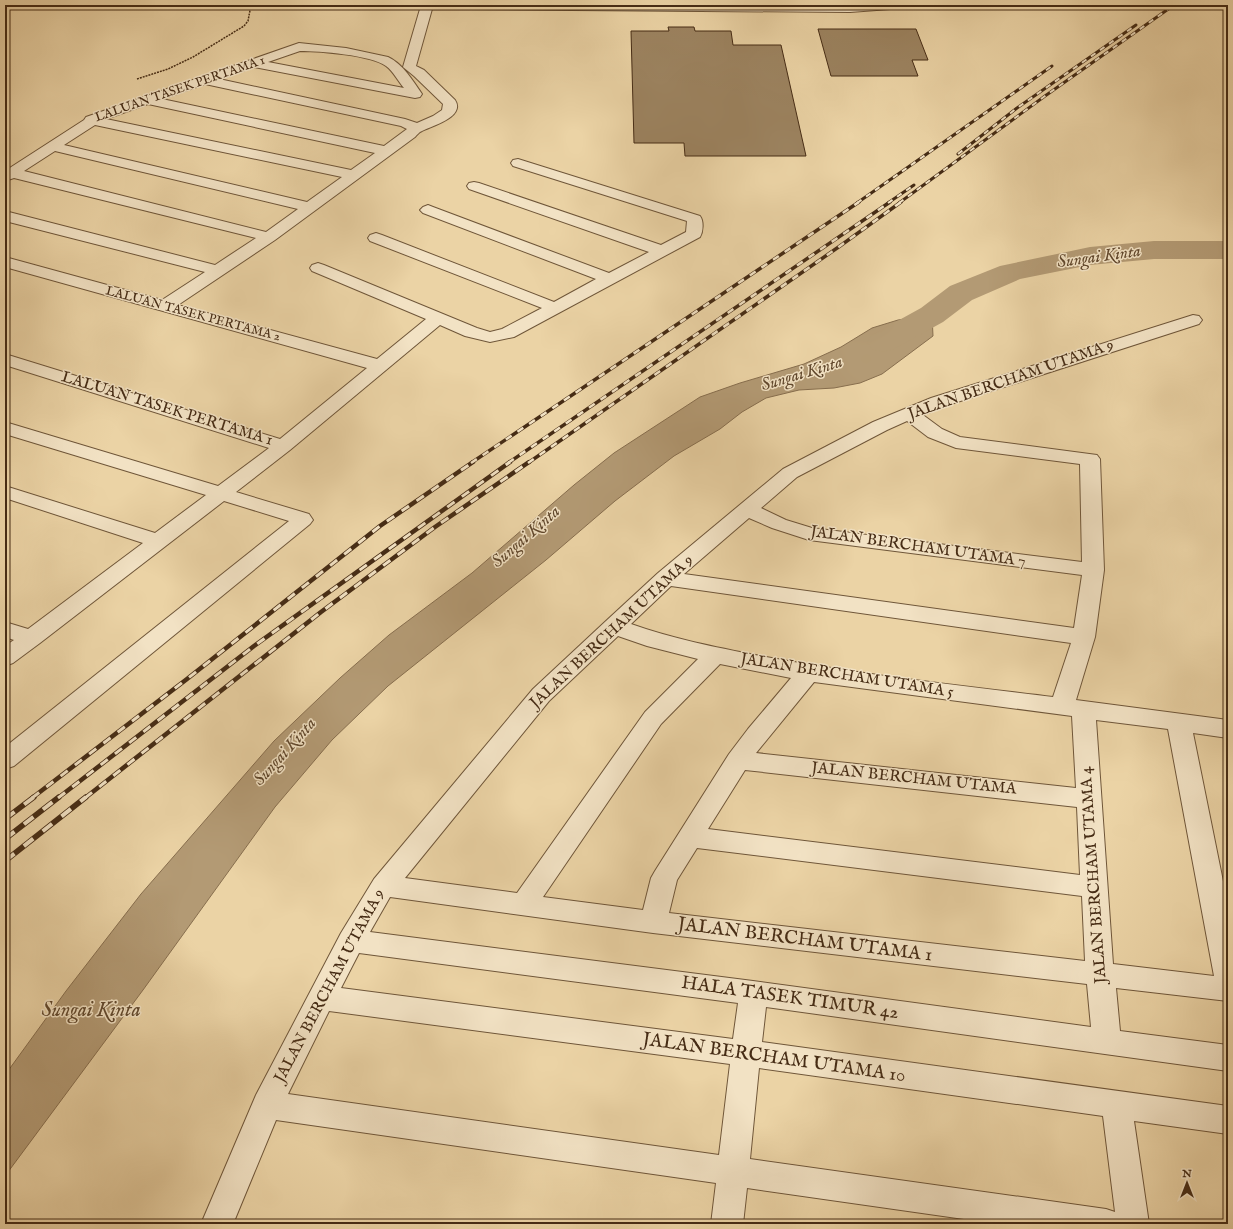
<svg xmlns="http://www.w3.org/2000/svg" width="1233" height="1229" font-family="'IM FELL English',serif">
	<style>
		.water { fill: #b39a74; stroke: #876e4e }
		.lines { fill: none; stroke-linecap: round; stroke-linejoin: round }
		.river { fill: #b39a74; fill-rule: evenodd }
		.building { fill: #9c8360; stroke: #462c15 }
		.minor-casing { stroke: #6f5639; stroke-width: 2 }
		.path { stroke: #462c15; stroke-width: 1.5; stroke-dasharray: 2 1; stroke-linecap: butt }
		.minor { fill: #f2e2c4; fill-rule: evenodd }
		.rail-far3-casing { stroke: #462c15; stroke-width: 3 }
		.rail-far2-casing { stroke: #462c15; stroke-width: 3.5 }
		.rail-far1-casing { stroke: #462c15; stroke-width: 4.5 }
		.rail-casing { stroke: #462c15; stroke-width: 5.5 }
		.rail-far3 { stroke: #f2e2c4; stroke-width: 2; stroke-dasharray: 5.5; stroke-linecap: butt }
		.rail-far2 { stroke: #f2e2c4; stroke-width: 2.5; stroke-dasharray: 7; stroke-linecap: butt }
		.rail-far1 { stroke: #f2e2c4; stroke-width: 3; stroke-dasharray: 9; stroke-linecap: butt }
		.rail { stroke: #f2e2c4; stroke-width: 4; stroke-dasharray: 12; stroke-linecap: butt }
		.labels { text-anchor: middle; dominant-baseline: central; stroke-width: 3; stroke-linejoin: round; paint-order: stroke }
		.far-street-label { font-size: 13px; fill: #462c15; stroke: #f2e2c4 }
		.street-label { font-size: 16px; fill: #462c15; stroke: #f2e2c4 }
		.water-label { font-size: 17px; font-style: italic; fill: #61482d; stroke: #f2e2c4 }
		.near-street-label { font-size: 19px; fill: #462c15; stroke: #f2e2c4 }
		.near-water-label { font-size: 20px; font-style: italic; fill: #61482d; stroke: #f2e2c4 }
	</style>
	<rect width="100%" height="100%" fill="#ebd3a5"/>
	<filter id="stains"><feTurbulence type="fractalNoise" baseFrequency=".005" numOctaves="4"/><feColorMatrix values="0 0 0 0 .2 0 0 0 0 .09 0 0 0 0 .02 0 0 0 .5 -.17"/></filter>
	<radialGradient id="worn" r=".72"><stop offset=".6" stop-color="#630" stop-opacity="0"/><stop offset="1" stop-color="#630" stop-opacity=".3"/></radialGradient>
	<path class="water" d="M932 315 933 336 882 374 860 383 834 388 799 390 766 398 742 412 720 429 674 456 615 501 546 560 388 686 332 740 275 807 143 990 5 1176V1075L66 991 141 894 274 741 340 678 389 635 472 573 574 485 614 453 700 397 740 383 804 364 841 347 872 328 898 320Z"/>
	<g class="lines">
		<path class="river" d="M1154 241H1228V259H1154L1090 265 1020 279 972 300 943 322 894 349 883 352 872 349 867 342 872 335 921 308 950 286 1000 266 1090 247Z"/>
	</g>
	<path class="building" d="M668 27H694L695 31H731L733 45H781L806 156H685L684 143H634L631 31H669Z
		M818 29H916L928 60H912L918 76H831Z"/>
	<g class="lines">
		<defs>
			<path id="minor" d="M399 5H896L894 8 890 9 850 12 432 9 416 66 424 70 455 100C466 117 431 126 422 131 419 132 417 135 415 137L275 240 178 305 377 359 426 319 312 271 310 268 312 265 318 263 324 265 477 328 490 332 502 329 542 308 370 241 368 238 370 235 376 233 382 235 554 302 596 279 423 213 420 210 423 207 428 205 433 207 609 273 649 252 469 189 467 186 469 183 474 182 479 183 661 245 686 232 687 221 513 166 511 163 513 160 518 159 700 216C704 221 703 232 700 237L514 337 490 342 465 336 440 325 290 450 236 492 309 514 313 520 310 524 14 766 5 769V747L289 521 224 501 40 643 13 663 5 666V646L14 640 5 637V622L28 629 143 543 5 498V486L155 533 206 495 5 434V422L218 486 269 448 5 365V354L280 439 367 368 5 267V257L162 300 205 272 5 221V211L215 265 256 238 14 178 5 181V171L84 120 86 117 299 43 346 48 388 57C403 64 413 81 422 94L420 97 415 98 254 67 219 79 405 119 417 123 433 116 442 110 443 104 414 76 403 67 420 9 401 8ZM300 51C319 51 371 55 386 66 393 71 398 81 404 88L268 62ZM205 84 401 126 407 129 384 146 162 99ZM148 104 375 153 351 170 106 119ZM95 125 342 177 307 202 64 145ZM55 151 298 209 266 232 24 171Z
				M1193 315 1199 316 1202 320 1199 324 945 406 923 415 942 429 960 437 1097 455 1100 459 1104 570 1095 637 1076 700 1228 720V738L1193 733 1228 906V1001L1116 988 1120 1031 1228 1045V1071L766 1007 762 1042 1228 1106V1134L1134 1121 1149 1224H999L747 1188 743 1224H711L716 1183 276 1120 233 1224H201L256 1095 341 933 374 879 533 689 606 621 658 573 783 469 873 422 931 398ZM907 421 928 437 956 448 1080 464 1082 562 812 528 786 520 761 508 797 477 887 430ZM749 518 772 528 809 540 1082 575 1074 628 684 574ZM671 586 1071 643 1053 697C955 685 856 674 760 656 715 647 673 639 631 624ZM618 636 647 646 698 659 645 712 517 893 405 878 549 701ZM720 664 791 678 748 729 729 754 655 871 651 878 643 910 543 897 661 724ZM814 682 1072 716 1076 788 756 753ZM1096 720 1168 729 1214 976 1113 964ZM745 770 1077 807 1080 875 708 829ZM697 848 1082 896 1085 961 669 913 677 880ZM390 897 653 933 1087 984 1091 1027 753 981 370 932ZM359 953 738 1003 733 1039 341 988ZM329 1011 730 1064 719 1155 288 1094ZM759 1068 1103 1116 1115 1212 1106 1209 750 1159Z"/>
		</defs>
		<use href="#minor" class="minor-casing"/>
		<path class="path" d="M137 79 168 69 193 57 244 26 248 21 251 5"/>
		<use href="#minor" class="minor"/>
		<defs>
			<path id="rail-far3" d="M958 154 1017 108 1136 25
				M857 203 1052 66
				M888 203 914 185
				M899 203 1045 96 1174 5"/>
			<path id="rail-far2" d="M471 463 859 202
				M508 463 890 202
				M528 463 840 246 901 202"/>
			<path id="rail-far1" d="M32 798 187 679 380 526 473 462
				M58 798 254 646 510 462
				M85 798 321 612 435 527 529 462"/>
			<path id="rail" d="M5 819 34 797
				M5 839 59 797
				M5 861 86 797"/>
		</defs>
		<use href="#rail-far3" class="rail-far3-casing"/>
		<use href="#rail-far2" class="rail-far2-casing"/>
		<use href="#rail-far1" class="rail-far1-casing"/>
		<use href="#rail" class="rail-casing"/>
		<use href="#rail-far3" class="rail-far3"/>
		<use href="#rail-far2" class="rail-far2"/>
		<use href="#rail-far1" class="rail-far1"/>
		<use href="#rail" class="rail"/>
	</g>
	<g class="labels">
		<g class="far-street-label">
			<text transform="translate(180 89) rotate(-19)">LALUAN TASEK PERTAMA 1</text>
			<text transform="translate(193 314) rotate(15)">LALUAN TASEK PERTAMA 2</text>
		</g>
		<g class="street-label">
			<text transform="translate(1011 380) rotate(-19)">JALAN BERCHAM UTAMA 9</text>
			<text transform="translate(167 409) rotate(17)">LALUAN TASEK PERTAMA 1</text>
			<text transform="translate(918 547) rotate(8)">JALAN BERCHAM UTAMA 7</text>
			<text transform="translate(612 632) rotate(-43)">JALAN BERCHAM UTAMA 9</text>
			<text transform="translate(847 676) rotate(9)">JALAN BERCHAM UTAMA 5</text>
			<text transform="translate(914 779) rotate(6)">JALAN BERCHAM UTAMA</text>
			<text transform="translate(1094 875) rotate(-94)">JALAN BERCHAM UTAMA 4</text>
			<text transform="translate(330 986) rotate(-62)">JALAN BERCHAM UTAMA 9</text>
		</g>
		<g class="water-label">
			<text transform="translate(1099 257) rotate(-8)">Sungai Kinta</text>
			<text transform="translate(802 374) rotate(-17)">Sungai Kinta</text>
			<text transform="translate(526 537) rotate(-41)">Sungai Kinta</text>
			<text transform="translate(285 752) rotate(-48)">Sungai Kinta</text>
		</g>
		<g class="near-street-label">
			<text transform="translate(805 940) rotate(7)">JALAN BERCHAM UTAMA 1</text>
			<text transform="translate(790 998) rotate(8)">HALA TASEK TIMUR 42</text>
			<text transform="translate(774 1058) rotate(8)">JALAN BERCHAM UTAMA 10</text>
		</g>
		<g class="near-water-label">
			<text x="91" y="1010">Sungai Kinta</text>
		</g>
	</g>
	<rect width="1233" height="1229" fill="none" stroke="#ebd3a5" stroke-width="20"/>
	<rect x="6" y="6" width="1221" height="1217" fill="none" stroke="#462c15" stroke-width="2"/>
	<rect x="10" y="10" width="1213" height="1209" fill="none" stroke="#462c15"/>
	<g transform="translate(1187 1183)" stroke="#f2e2c4" stroke-width="3" paint-order="stroke">
	<path d="M0-3L7 15L0 10L-7 15Z" fill="#462c15"/>
	<text y="-6" font-size="11" font-weight="bold" text-anchor="middle" fill="#462c15">N</text>
	</g>
	<rect width="100%" height="100%" filter="url(#stains)"/>
	<rect width="100%" height="100%" fill="url(#worn)"/>
</svg>
